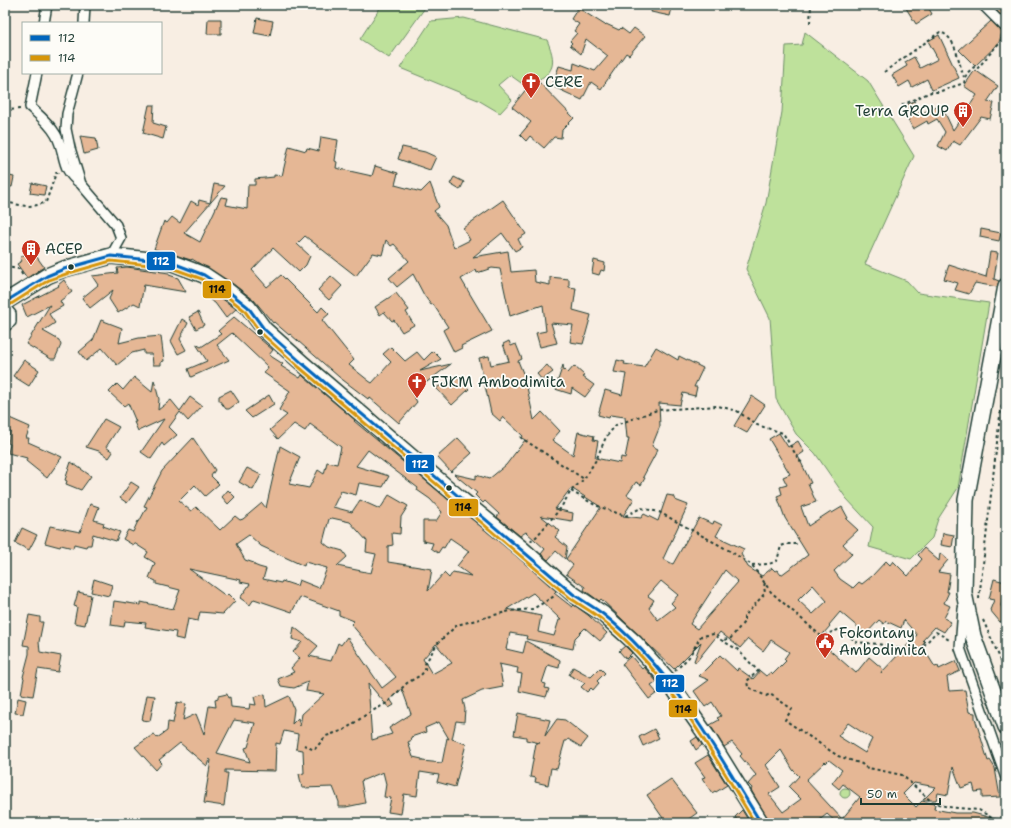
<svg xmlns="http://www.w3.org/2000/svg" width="1011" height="828" font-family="'Shantell Sans',sans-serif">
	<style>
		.green { fill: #bee19b; stroke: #6e8f68 }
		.building { fill: #e5b795; stroke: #1f3d34; fill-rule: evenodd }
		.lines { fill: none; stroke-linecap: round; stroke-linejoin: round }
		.street-casing { stroke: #1f3d34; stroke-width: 12 }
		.primary-casing { stroke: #1f3d34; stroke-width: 18 }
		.path { stroke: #1f3d34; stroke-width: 2; stroke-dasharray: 3 3; stroke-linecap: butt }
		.street { stroke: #fdfcf7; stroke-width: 9 }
		.primary { stroke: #fdfcf7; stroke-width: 15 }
		.bus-1-casing { stroke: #fdfcf7; stroke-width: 6 }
		.bus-2-casing { stroke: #fdfcf7; stroke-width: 6 }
		.bus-1 { stroke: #0065bd; stroke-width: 3 }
		.bus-2 { stroke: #d79608; stroke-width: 3 }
		.bus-dot { fill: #1f3d34; stroke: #fdfcf7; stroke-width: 1.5 }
		.labels { text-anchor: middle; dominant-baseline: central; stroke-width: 3.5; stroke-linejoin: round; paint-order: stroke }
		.poi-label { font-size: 15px; fill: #1f3d34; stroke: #fdfcf7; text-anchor: start }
		.line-badge { stroke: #fdfcf7; stroke-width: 1.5 }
		.badge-label { font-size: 11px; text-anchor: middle; font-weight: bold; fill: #fff }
		.pale-badge-label { font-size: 11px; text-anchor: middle; font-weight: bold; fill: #111 }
	</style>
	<rect width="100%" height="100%" fill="#f8eee3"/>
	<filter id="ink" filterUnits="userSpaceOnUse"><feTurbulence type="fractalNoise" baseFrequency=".025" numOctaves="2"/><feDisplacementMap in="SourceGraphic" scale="8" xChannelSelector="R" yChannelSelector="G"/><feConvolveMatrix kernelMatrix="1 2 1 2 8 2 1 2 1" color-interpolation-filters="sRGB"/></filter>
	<g filter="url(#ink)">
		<path class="green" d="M382 5H427L389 58 360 39Z
			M464 18 547 40C559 68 552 76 524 85L510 75 498 85 512 100 500 113 478 100 400 68 431 21Z
			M805 32 868 81 914 156 865 264 907 281 918 293 989 303 958 488 938 519 932 538 911 559 869 547 873 527 846 498 815 453 796 434 776 399 770 318 746 269 766 203 782 112 786 46 802 45Z
			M840 793a5 5 0 1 1 10 0a5 5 0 1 1-10 0Z"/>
		<path class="building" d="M653 5 672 8 670 16 651 12Z
			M904 5H927L932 14 916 24Z
			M991 5H1006V20Z
			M578 8 605 25 606 24 619 30 621 28 629 34 634 28 645 36 629 55 626 53 601 89 591 82 582 100 552 86 559 66 573 70 574 63 595 71 608 56 586 39 581 54 570 45 572 43 570 41 577 33 574 31 579 24 571 19Z
			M257 18 273 21 270 36 254 33Z
			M208 19H221V34H207Z
			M991 21 1002 32 999 43 975 66 959 50Z
			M939 35 959 78 932 90 927 79 912 87 909 81 899 87 892 75 907 66 905 62 914 57 920 68 938 59 928 41Z
			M975 70 998 86 987 102 994 103 990 119 981 117 960 145 953 141 947 151 938 146 945 132 937 119 928 124 927 121 913 129 902 107 914 101 920 114 937 106 940 112 944 111 953 130 977 95 964 86Z
			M535 78 574 118 562 130 561 138 554 137 544 148 530 136 526 141 520 135 531 122 512 107Z
			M149 105H154L153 123 166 127 163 139 143 133Z
			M80 136 96 138 98 150 84 154Z
			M321 137 338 140 335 161 337 162 336 168 372 176 375 166 398 173 395 185 421 192 430 183 439 207 434 211 446 225 454 248 470 240 463 228 503 200 526 234 518 239 522 247 515 251 502 233 473 257 508 251 511 272 534 270 535 282 550 285V277L569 279V287L576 288 573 310 591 315 583 344 570 342 573 325 551 323 557 343 540 347 536 333 546 331 543 305 510 316 500 269 492 268 477 273 476 270 461 279 492 331 461 346 462 348 454 352 443 330 448 327 433 304 431 305 424 295 413 274 397 287 389 278 409 261 394 244 391 246 386 240 382 255 373 253 356 276 305 236 297 244 310 256 306 265 299 272 273 248 252 270 267 287 281 275 318 312 322 307 329 314 322 320 354 360 349 365 369 381 372 383 391 362 383 354 391 347 405 361 417 352 424 360 433 351 441 359 420 371 451 364 412 393 417 402 399 423 369 397 368 399 339 377 290 334 289 335 274 322 273 323 254 300 233 284 192 259 191 260 154 249 164 221 167 223 172 217 180 223 191 201 198 205 199 200 210 203 214 184 225 186 184 233 200 242 221 197 228 198 226 205 247 209 248 185H255V179L274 177V175L282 176 289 146 306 151 307 148 319 151Z
			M402 147 425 152 436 157 430 170 398 159Z
			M5 175 14 177 12 187 5 186Z
			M454 177 464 182 460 190 450 184Z
			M32 183 46 186 44 195 30 193Z
			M981 229 1001 233 999 241 980 237Z
			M990 252 998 253 994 279 999 281 997 287 975 283 969 294 955 290 958 283 944 279 949 265 986 277Z
			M26 253 29 256 34 253 44 267 27 278 17 264 22 261 20 258Z
			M594 260 605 263 604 271 601 270 599 275 592 273Z
			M127 267 169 273V275L178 278 186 292 144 285 140 306 134 303 118 313 109 299 113 290 90 308 82 298 98 285 92 276 118 273 117 268Z
			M331 276 342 286 329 300 318 290Z
			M64 280 72 292 60 301 63 306 49 314 55 323 43 331 59 340 61 345 55 359H51L26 344 50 305 27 317 22 305 59 286 58 285Z
			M213 292 236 309 226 318 215 303 210 300V297Z
			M396 293 409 310 406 312 414 325 402 332 394 320 392 321 384 312 380 315 375 307Z
			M198 312 204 325 196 329 189 317Z
			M234 317 273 350 269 355 283 364 281 366 300 378 302 375 305 378 355 420 354 421 515 555 556 591 554 593 572 607 574 605 588 615 607 633 600 641 585 628 575 638 573 649 526 639 527 636 510 633 506 649 523 653 526 641 560 660 559 668 548 665 542 683 546 684 545 688 549 689 546 697 519 691 522 674 517 673 518 668 499 664 503 687 482 691 463 700 465 709 464 722 456 721 452 739 466 744 455 787 437 782 439 775 420 772 417 796 404 794 401 814 388 812 391 798 384 797 386 784 383 772 361 781 365 803 346 807H339V802L333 787 302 788 299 774 304 773 303 750 296 749 298 734 284 731 280 744 276 743 275 771 225 770V773H228L224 806 204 803 211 760 209 759 207 766 180 743 159 760 162 763 156 770 135 747 154 734 157 738 167 731 168 722 173 723 177 702 186 704 183 720 196 714 204 734 209 706 216 707 215 700 218 699V696L227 694 228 698 230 697 231 707 249 709 250 704 256 705 254 697 261 695 265 694 266 707 289 696 294 709 292 724 298 718 300 726 302 714 324 694 306 691 308 682 294 688 281 686 278 679 294 672 291 668 300 658 293 652 302 642 292 639 294 627 318 646 309 656 331 661 338 643 341 645 347 637 382 688 396 677 351 624 354 621 339 615V611L300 597 292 612 254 599 250 605 240 598 250 584 240 582 241 580 189 569 226 596 228 594 235 601 223 614 200 612 198 621 188 619 184 640 175 638 176 632 145 627 146 623 125 621 124 627 111 625 114 601 141 605V602L173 609 180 590 156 584V581L149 578 155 563 145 557 148 552 134 543 133 545 123 539 128 530 133 532 138 521 139 522 147 507 144 506 162 471 193 438 215 470 211 476 219 484 205 496 195 485 179 501 191 511 196 507 220 530 235 516 240 520 243 519 262 503 266 508 280 446 300 457 289 484 309 488 318 470 324 474 327 462 337 464 341 447 310 424 305 431 294 424 278 439 270 430 287 415 279 410 290 391 264 373 268 367 232 333 217 345 229 360 191 377 188 369 207 361 196 344 201 347 221 334 218 331ZM368 450 418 488 417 490 430 499 442 512 436 521H423V541L433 543 431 548 438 553 442 547 444 548 450 538 469 551 457 566 471 576 453 572 449 578 444 573 428 591 432 569 388 562V546L393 545 392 533 400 534 401 517 408 506 389 495 380 509 360 500 352 512 333 507 341 491 356 495 359 483 383 487 389 476 356 466ZM332 518 350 522 367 541 366 552 376 554 371 573 337 566 347 557 343 551 329 547 323 542 329 519ZM249 535 261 546 304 566 305 562 327 568 319 588 299 580 297 586 282 581 281 583 263 579 266 569 259 567 254 565V563L245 560 236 544ZM533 593 561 620H559L554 636 538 632 541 616 507 609ZM436 644 452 663 432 674 423 659ZM368 683 389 708 394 705 390 699 402 689 411 714 389 728 392 734 372 740ZM234 720 255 723 248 747 245 748 250 762 217 753ZM439 722 449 739 447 738 442 763 422 761V759L413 757 408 742 412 740 411 737 426 732 425 728Z
			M182 319 188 323 180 339 186 350 178 354 171 341Z
			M101 320 122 328 119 343 139 338 161 336 164 361 161 362V365H153L152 354H144V350L132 353 117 365 102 348 86 361 79 352 93 340Z
			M509 341 511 346 516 344 522 359 518 361 525 378 534 420 542 412 560 431 552 440 573 455 578 432 594 436 593 440 598 441 595 458 620 463 621 457 625 458 629 438H627L625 417 610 415 609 418 598 415 605 390 622 395 626 374 614 372 617 360 625 362 624 364 644 367 656 347 678 360 679 356 703 368 694 387H697L695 396 683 393 680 405 659 403 660 426 652 446 658 449 643 477 645 478 641 485 636 482 627 495 634 499 623 516 641 518 644 514 658 521 667 495 673 496 675 500 688 505 663 559 673 564 699 518 713 524 714 521 722 525 716 536 744 549 741 554 748 567 762 576 772 568 775 571 777 570 781 575 808 555 785 518 777 496 782 494 780 487 787 485 783 477 790 474 769 439 779 433 788 447 798 441 804 452 798 456 811 483 808 484 816 502 801 507 808 526 831 511 832 513 842 507 848 518 846 519 858 530 843 544 852 554 834 571 840 579 853 588 859 582 862 584 872 576 886 561 890 565 893 561 908 576 922 559 918 555 924 548 939 561 940 553 948 560 938 572 950 574 947 592H949L944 603 950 606 944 618 951 622 944 632 935 627 923 640 925 642 922 646 935 667 938 666 939 669 956 661 960 671 947 677 949 691 965 690 969 712 975 713V718L988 761 990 760 995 768 1000 797 982 798V791L975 792 973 784 961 788 953 767 948 795 938 793 936 800H923L936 787 914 783 903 794 916 807 922 801 935 804 934 809 955 813H973L999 820V823H837L827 814 816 823H770L751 790 752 788 748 784 756 775 740 756 742 754 732 742 724 747 710 725 719 720 717 718 721 716 712 702 705 707 694 691 709 680 699 676 720 655 737 671 738 668 753 679 760 671 766 676 771 672 773 674 786 661 784 659 789 652 771 640 763 651 748 639 740 648 720 632 696 662 694 661 701 642 674 669 601 599 599 601 584 590 585 587 566 574 573 565 566 559 601 507 571 488 555 509 573 513 572 521 541 516 560 531 555 537 567 547 565 559 556 551 548 560 541 554 545 549 526 532 520 536 497 517 499 514 485 501 483 503 475 495 477 493 454 474 476 479V475L489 479 506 465 525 440 522 438 523 436 503 417 500 421 491 413 479 358 489 356 491 365 509 361 503 344ZM725 570 738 582 697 629 690 624ZM661 581 678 595 671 603 675 607 658 620 649 608 654 600 648 596ZM813 585 827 601 813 614 798 600ZM840 612 866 634 879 620 884 624 886 621 901 628 904 620 917 635 881 673 883 669 869 657 856 673 818 640 830 626 829 625ZM848 723 872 739 865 753 838 736ZM781 750 793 770 799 776 789 787 801 799 783 812 769 794 780 787 766 765ZM829 760 842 770 832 783 839 789 843 784 860 797 842 819 806 780 825 762 826 763Z
			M24 360 39 370 29 386 13 376Z
			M547 365 553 372 542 380 537 374Z
			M563 365 564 371 565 370 568 373 574 366 584 375 583 377 594 385 585 397 572 388 571 394 555 389Z
			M134 377 152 392 154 380 159 399 158 410 171 400 180 411 190 397 202 406 188 421 180 412 169 427 177 435 164 446 162 443 151 459 141 452 164 419 138 431 134 422H136L128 403 124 406 109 392 117 384 123 390Z
			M457 377 469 389 452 405 436 388Z
			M231 390 239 402 229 409H226L219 400V396Z
			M269 395 274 404 252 418 245 411Z
			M752 396 765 405 747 433 734 426Z
			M5 416 30 427 26 438H29L28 442 62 457 47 478 26 461 27 458 8 453 10 444 8 443 10 431H5Z
			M104 419 119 427 106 447 113 452 109 458 99 451 86 447Z
			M458 438 472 453 451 472 437 457Z
			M71 462 91 476 81 490 66 484 67 481 65 480Z
			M247 468 261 475 253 490 239 482Z
			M131 482 139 487 127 503 120 498Z
			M228 490 235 497 228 504 222 497Z
			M90 504 99 507 94 520 104 523 103 526 120 532 116 541 93 534 91 545H87L86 547 74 544 73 548 61 545 60 547 45 543 50 526 80 532Z
			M22 528 37 535 29 550 15 543Z
			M943 533 954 535 952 547 941 545Z
			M94 579 112 585 109 596 91 592Z
			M994 579 1005 582 1001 606 1006 612V617L1000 622 990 610 994 600 989 599Z
			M78 592 91 595 85 625 74 623 77 607 74 606Z
			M29 615 40 617V622H43L39 642 40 652 61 656 58 672 38 669 33 696 21 694 24 678 23 677 29 654V646L23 645Z
			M625 646 632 653 626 659 619 651Z
			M631 656 642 669 644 667 657 682 651 686 657 693 649 699 622 664Z
			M573 667 591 677 600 668 605 673 597 681 599 683 593 690 591 688 587 692 581 687 585 683 569 675Z
			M147 695 155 696 150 721 142 720Z
			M18 698 26 700 23 714 15 713Z
			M518 713 550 720 545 736 557 719 565 720 588 738 581 747 568 739 567 741H565L557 769 551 768 548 785 535 782 536 778 530 777 536 743H540L526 740V737L514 735Z
			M654 729 659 738 643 746 639 737Z
			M697 737 702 745 696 750 691 741Z
			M708 755 727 785 716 792 715 791 712 793 702 778 705 777 695 763Z
			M671 779 697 813 683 823H672L668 818 665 821 647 795Z
			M742 810 750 823H739L735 817Z"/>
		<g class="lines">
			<defs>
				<path id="street" d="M983 5 1006 28
					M44 23 47 5
					M84 23 85 5
					M37 73 30 107C39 115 50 124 56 135 67 155 59 168 81 184
					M78 73 67 114 66 129 70 148 81 184 116 225 121 238 111 256
					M5 307 11 314V322L5 327
					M963 609 960 648 1006 778"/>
				<path id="primary" d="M1006 286 966 500 964 593 973 636 1006 727
					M5 302 47 276 64 269 111 256 170 262 204 275 228 291 248 307 264 329 302 363 457 496 521 548 573 594 603 614 635 643 667 679 709 739 761 823"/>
			</defs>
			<use href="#street" class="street-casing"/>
			<use href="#primary" class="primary-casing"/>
			<path class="path" d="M810 23 811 5
				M884 72 940 32C957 37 958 63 964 77
				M902 105 931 92H938L964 83 967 73 974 67 977 69 1005 36
				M5 110 22 109
				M5 202C20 205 31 209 46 202L56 173H59
				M5 267 19 269 23 276
				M520 437 584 479
				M571 491 595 505 625 516 641 508 659 512 730 551 752 565 771 592 821 636 838 630 845 632 856 642 878 644 913 651H919L936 632 951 641
				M530 541 536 537 560 509 571 491 584 479 596 460 606 437 616 425 657 410 718 406 737 411 757 425 783 433 799 460 804 464
				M752 565 769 564 777 561 781 546 787 544H799
				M765 583 764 586 765 593 744 617V622L730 639 721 640 737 649 758 671 747 681 748 687 766 696 770 694 792 709 785 720 838 756 862 764 864 767 902 775 932 802 948 807 979 810 1000 823
				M979 599 1000 416 1006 384
				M983 620 1006 672
				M675 671 689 657 701 636 714 634 721 640
				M304 745 314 750 326 736 344 730 367 714 387 703 407 683 421 675 425 670V664L437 644 457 625 510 611 533 609 556 595"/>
			<use href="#street" class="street"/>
			<use href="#primary" class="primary"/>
			<defs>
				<path id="bus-1" d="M5 302 47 276 64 269 111 256 170 262 204 275 228 291 248 307 264 329 302 363 573 594C583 601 594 607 603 614 672 669 715 749 761 823"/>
				<path id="bus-2" d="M8 306 49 280 66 274 111 261 169 267 202 279 225 295 244 310 260 332 299 367 570 598C580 605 591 611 600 618 668 671 711 751 755 823"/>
			</defs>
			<use href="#bus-1" class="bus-1-casing"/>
			<use href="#bus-2" class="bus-2-casing"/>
			<use href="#bus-1" class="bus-1"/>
			<use href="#bus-2" class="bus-2"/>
		</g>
	</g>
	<defs>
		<symbol id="church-pin" viewBox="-11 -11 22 30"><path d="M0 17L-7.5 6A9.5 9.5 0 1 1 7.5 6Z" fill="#c8321e" stroke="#fdfcf7"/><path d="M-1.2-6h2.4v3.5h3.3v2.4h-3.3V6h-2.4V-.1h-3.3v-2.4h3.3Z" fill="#fff"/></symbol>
		<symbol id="building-pin" viewBox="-11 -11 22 30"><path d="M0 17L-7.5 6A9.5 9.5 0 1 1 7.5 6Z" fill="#c8321e" stroke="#fdfcf7"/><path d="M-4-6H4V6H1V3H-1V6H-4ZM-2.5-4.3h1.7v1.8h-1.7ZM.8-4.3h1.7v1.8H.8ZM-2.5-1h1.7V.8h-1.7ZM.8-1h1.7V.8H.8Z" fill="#fff"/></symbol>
		<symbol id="civic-pin" viewBox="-11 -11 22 30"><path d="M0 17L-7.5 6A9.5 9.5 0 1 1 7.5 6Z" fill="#c8321e" stroke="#fdfcf7"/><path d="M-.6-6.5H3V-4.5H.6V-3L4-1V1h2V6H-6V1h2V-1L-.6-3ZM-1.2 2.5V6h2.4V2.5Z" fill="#fff"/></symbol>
	</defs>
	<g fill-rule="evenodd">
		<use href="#church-pin" x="520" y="71" width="22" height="30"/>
		<use href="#building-pin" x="952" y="100" width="22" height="30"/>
		<use href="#building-pin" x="20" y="238" width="22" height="30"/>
		<use href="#church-pin" x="406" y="371" width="22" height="30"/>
		<use href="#civic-pin" x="814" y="631" width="22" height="30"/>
	</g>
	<g class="bus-dot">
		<circle cx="71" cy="267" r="3.5"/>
		<circle cx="260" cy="332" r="3.5"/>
		<circle cx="449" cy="488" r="3.5"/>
	</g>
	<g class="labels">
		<g class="poi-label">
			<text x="545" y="82">CERE</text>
			<text x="949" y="111" text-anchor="end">Terra GROUP</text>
			<text x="45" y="249">ACEP</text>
			<text x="431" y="382">FJKM Ambodimita</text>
			<text x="839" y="633">Fokontany<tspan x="839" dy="17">Ambodimita</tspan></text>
		</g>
	</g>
	<g class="line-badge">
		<rect x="146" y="251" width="30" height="20" rx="4" fill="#0065bd"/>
		<rect x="202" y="280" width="30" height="19" rx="4" fill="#d79608"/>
		<rect x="405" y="454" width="30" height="19" rx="4" fill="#0065bd"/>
		<rect x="448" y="498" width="31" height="19" rx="4" fill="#d79608"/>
		<rect x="655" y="674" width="30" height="19" rx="4" fill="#0065bd"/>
		<rect x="668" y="699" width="30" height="19" rx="4" fill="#d79608"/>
	</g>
	<g class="badge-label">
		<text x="161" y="265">112</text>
		<text x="420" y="468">112</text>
		<text x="670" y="687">112</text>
	</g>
	<g class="pale-badge-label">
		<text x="217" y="293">114</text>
		<text x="463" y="511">114</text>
		<text x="683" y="713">114</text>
	</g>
	<rect width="1011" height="828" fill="none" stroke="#fdfcf7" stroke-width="20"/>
	<rect x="10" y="10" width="991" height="808" fill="none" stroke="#1f3d34" stroke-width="1.5" filter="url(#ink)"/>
	<rect x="22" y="22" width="140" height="52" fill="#fdfcf7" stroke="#a4b0a9"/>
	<rect x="30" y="35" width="20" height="6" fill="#0065bd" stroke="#a4b0a9"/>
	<text x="58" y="42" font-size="12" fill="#1f3d34">112</text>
	<rect x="30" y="55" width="20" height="6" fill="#d79608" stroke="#a4b0a9"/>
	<text x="58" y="62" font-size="12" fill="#1f3d34">114</text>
	<path d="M861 798v6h79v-6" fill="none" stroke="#1f3d34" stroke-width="2"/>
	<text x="867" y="798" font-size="12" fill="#1f3d34" stroke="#fdfcf7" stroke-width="3" paint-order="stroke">50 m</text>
</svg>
